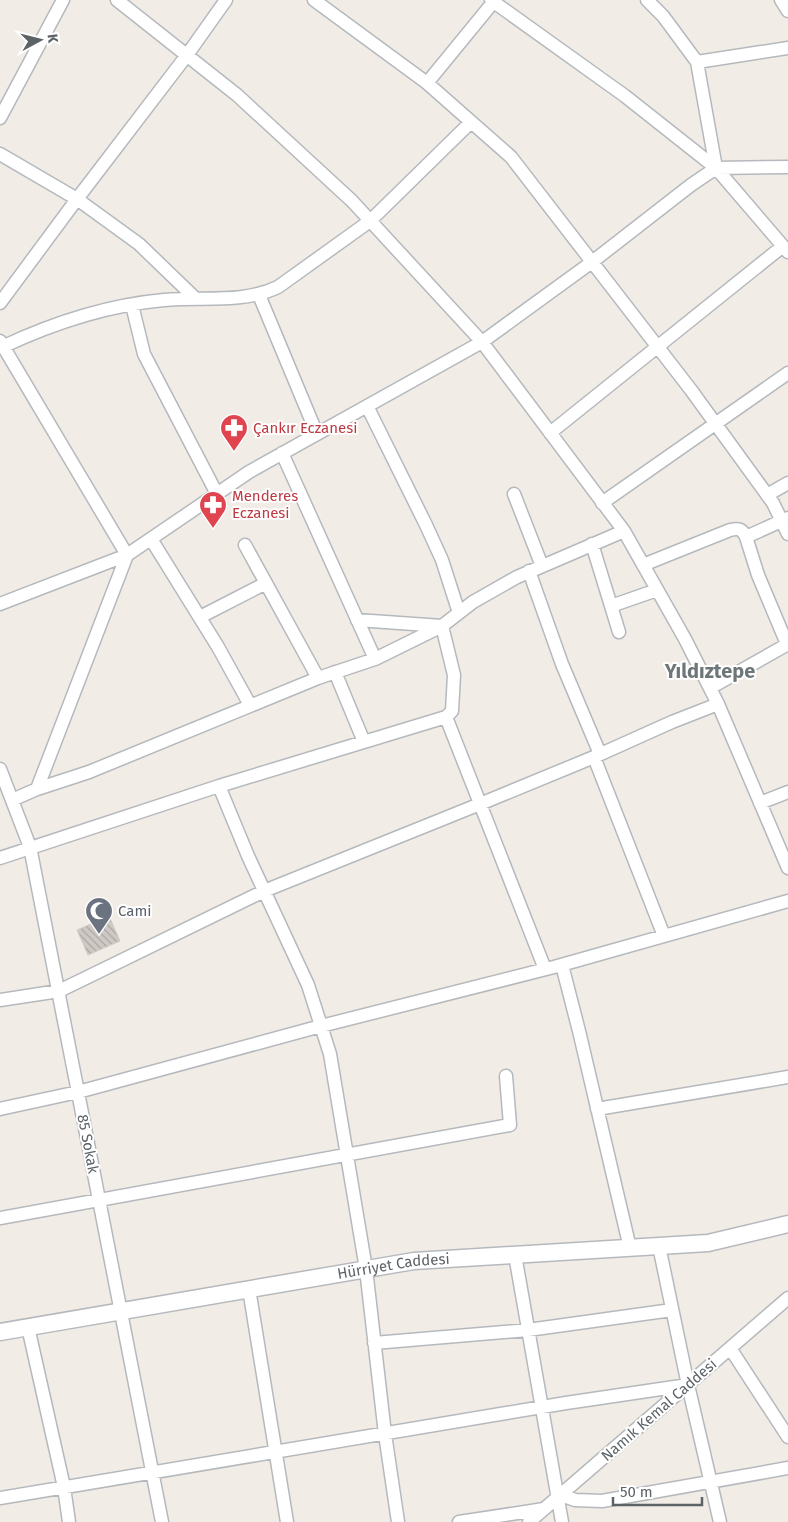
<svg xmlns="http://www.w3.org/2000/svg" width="788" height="1522" font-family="'Fira Sans',sans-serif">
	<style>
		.building { fill: url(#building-back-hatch); stroke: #d6ccc2 }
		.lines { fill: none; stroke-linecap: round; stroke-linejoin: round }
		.minor-casing { stroke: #b5b9bd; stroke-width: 15 }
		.tertiary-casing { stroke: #b5b9bd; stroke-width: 19 }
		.minor { stroke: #fff; stroke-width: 12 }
		.tertiary { stroke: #fff; stroke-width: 16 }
		.labels { text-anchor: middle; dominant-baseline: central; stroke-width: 4; stroke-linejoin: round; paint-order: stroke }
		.health-label { font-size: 15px; fill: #be3a42; stroke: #fff; text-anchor: start }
		.worship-label { font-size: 15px; fill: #5b616d; stroke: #fff; text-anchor: start }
		.street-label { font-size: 15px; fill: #5c6367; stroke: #fff }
		.district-label { font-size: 20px; font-weight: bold; fill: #6d7679; stroke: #fff }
	</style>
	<defs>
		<pattern id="building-back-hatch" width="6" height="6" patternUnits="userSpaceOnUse" patternTransform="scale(1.25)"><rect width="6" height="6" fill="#cec9c4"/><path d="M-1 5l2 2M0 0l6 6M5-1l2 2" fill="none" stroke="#aaa7a3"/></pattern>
	</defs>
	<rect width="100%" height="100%" fill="#f1ece5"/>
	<path class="building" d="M109 916 120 941 88 955 77 930Z"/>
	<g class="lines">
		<defs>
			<path id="minor" d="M117 0 237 95 352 201 482 342 624 531 685 639 718 704 788 868
				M314 0 427 83 511 157 691 390 773 503 788 534
				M491 0 625 96 716 168 788 252
				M647 0 663 16 697 62 716 168
				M781 0 788 11
				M697 62 788 48
				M427 83 495 0
				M0 118 63 0
				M0 154 77 199 139 244 195 298
				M259 295 317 434
				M0 303 77 199 187 55 226 0
				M132 305 144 354 217 494
				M0 341 127 555 37 789 12 800
				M2 347C53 323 108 305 164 300 203 296 242 304 278 287L370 221 471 122
				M367 406 426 525 442 560 459 613
				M550 433 783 246
				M282 453 375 659
				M514 494 542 566
				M767 495 788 483
				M602 503 788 373
				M746 537 758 575 787 644
				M151 539 218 647 250 705
				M592 544 619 632
				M245 545 318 678
				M643 565 730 530C739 528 742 529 746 537L788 518
				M529 571 562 664 600 754
				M0 604 127 555 249 472 482 342 592 262 691 185 716 168 788 167
				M611 606 657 590
				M200 617 266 583
				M357 620 442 626
				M335 672 364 742
				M710 688 788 644
				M446 717 545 969
				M594 757 664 936
				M0 769 30 847 162 1522
				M219 786 248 856 308 985 330 1054 366 1269 385 1434 398 1522
				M37 789 89 772 318 678 375 659 442 626
				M760 803 788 792
				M0 858 219 786 446 717 452 711 454 675 442 626 473 602 517 577 624 531
				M562 965 579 1031 630 1248
				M0 1000 59 991 264 891 480 804 594 757 672 722 718 704
				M0 1109 78 1092 321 1026 554 967 788 901
				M597 1109 788 1077
				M0 1218 510 1125 506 1076
				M659 1246 688 1385 720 1522
				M515 1255 562 1522
				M249 1289 287 1522
				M28 1327 64 1487 69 1522
				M374 1343 528 1330 672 1310
				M730 1348 788 1437
				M561 1495 575 1500 602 1501 788 1468
				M0 1498 566 1403 688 1385
				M459 1522 544 1509
				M529 1522 788 1298"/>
			<g id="tertiary">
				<path id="s1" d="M0 1332 414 1261 708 1243 788 1224"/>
			</g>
		</defs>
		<use href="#minor" class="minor-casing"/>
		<use href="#tertiary" class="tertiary-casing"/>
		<use href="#minor" class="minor"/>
		<use href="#tertiary" class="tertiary"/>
	</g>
	<defs>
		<symbol id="pharmacy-pin" viewBox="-11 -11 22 30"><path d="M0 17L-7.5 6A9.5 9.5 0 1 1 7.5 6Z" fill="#e0444e" stroke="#fff"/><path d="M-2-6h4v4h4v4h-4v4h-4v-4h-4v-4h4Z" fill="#fff"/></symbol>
		<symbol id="mosque-pin" viewBox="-11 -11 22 30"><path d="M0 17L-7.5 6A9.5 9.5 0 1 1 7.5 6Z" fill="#6b7280" stroke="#fff"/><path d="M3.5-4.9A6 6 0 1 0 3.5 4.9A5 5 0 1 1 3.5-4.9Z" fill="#fff"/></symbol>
	</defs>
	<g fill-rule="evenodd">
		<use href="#pharmacy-pin" x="218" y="412" width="32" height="43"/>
		<use href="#pharmacy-pin" x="197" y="489" width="32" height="43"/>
		<use href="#mosque-pin" x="83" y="895" width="32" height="43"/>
	</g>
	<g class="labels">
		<g class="health-label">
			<text x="253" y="428">Çankır Eczanesi</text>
			<text x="232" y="496">Menderes<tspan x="232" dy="17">Eczanesi</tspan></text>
		</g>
		<g class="worship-label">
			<text x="118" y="911">Cami</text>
		</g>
		<g class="street-label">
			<text transform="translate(88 1144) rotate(79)">85 Sokak</text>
			<text stroke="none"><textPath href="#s1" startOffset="399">Hürriyet Caddesi</textPath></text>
			<text transform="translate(659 1410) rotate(-41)">Namık Kemal Caddesi</text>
		</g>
		<g class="district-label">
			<text x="710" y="671">Yıldıztepe</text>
		</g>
	</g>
	<g transform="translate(40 40) rotate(83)" stroke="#ffffff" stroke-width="4" paint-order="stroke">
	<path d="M0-4L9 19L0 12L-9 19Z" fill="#5c6367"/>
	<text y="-8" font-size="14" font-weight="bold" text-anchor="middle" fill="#5c6367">K</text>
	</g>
	<path d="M613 1497v8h89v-8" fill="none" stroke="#5c6367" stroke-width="2.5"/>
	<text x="620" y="1497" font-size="15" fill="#5c6367" stroke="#ffffff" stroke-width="4" paint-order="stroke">50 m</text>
</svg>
